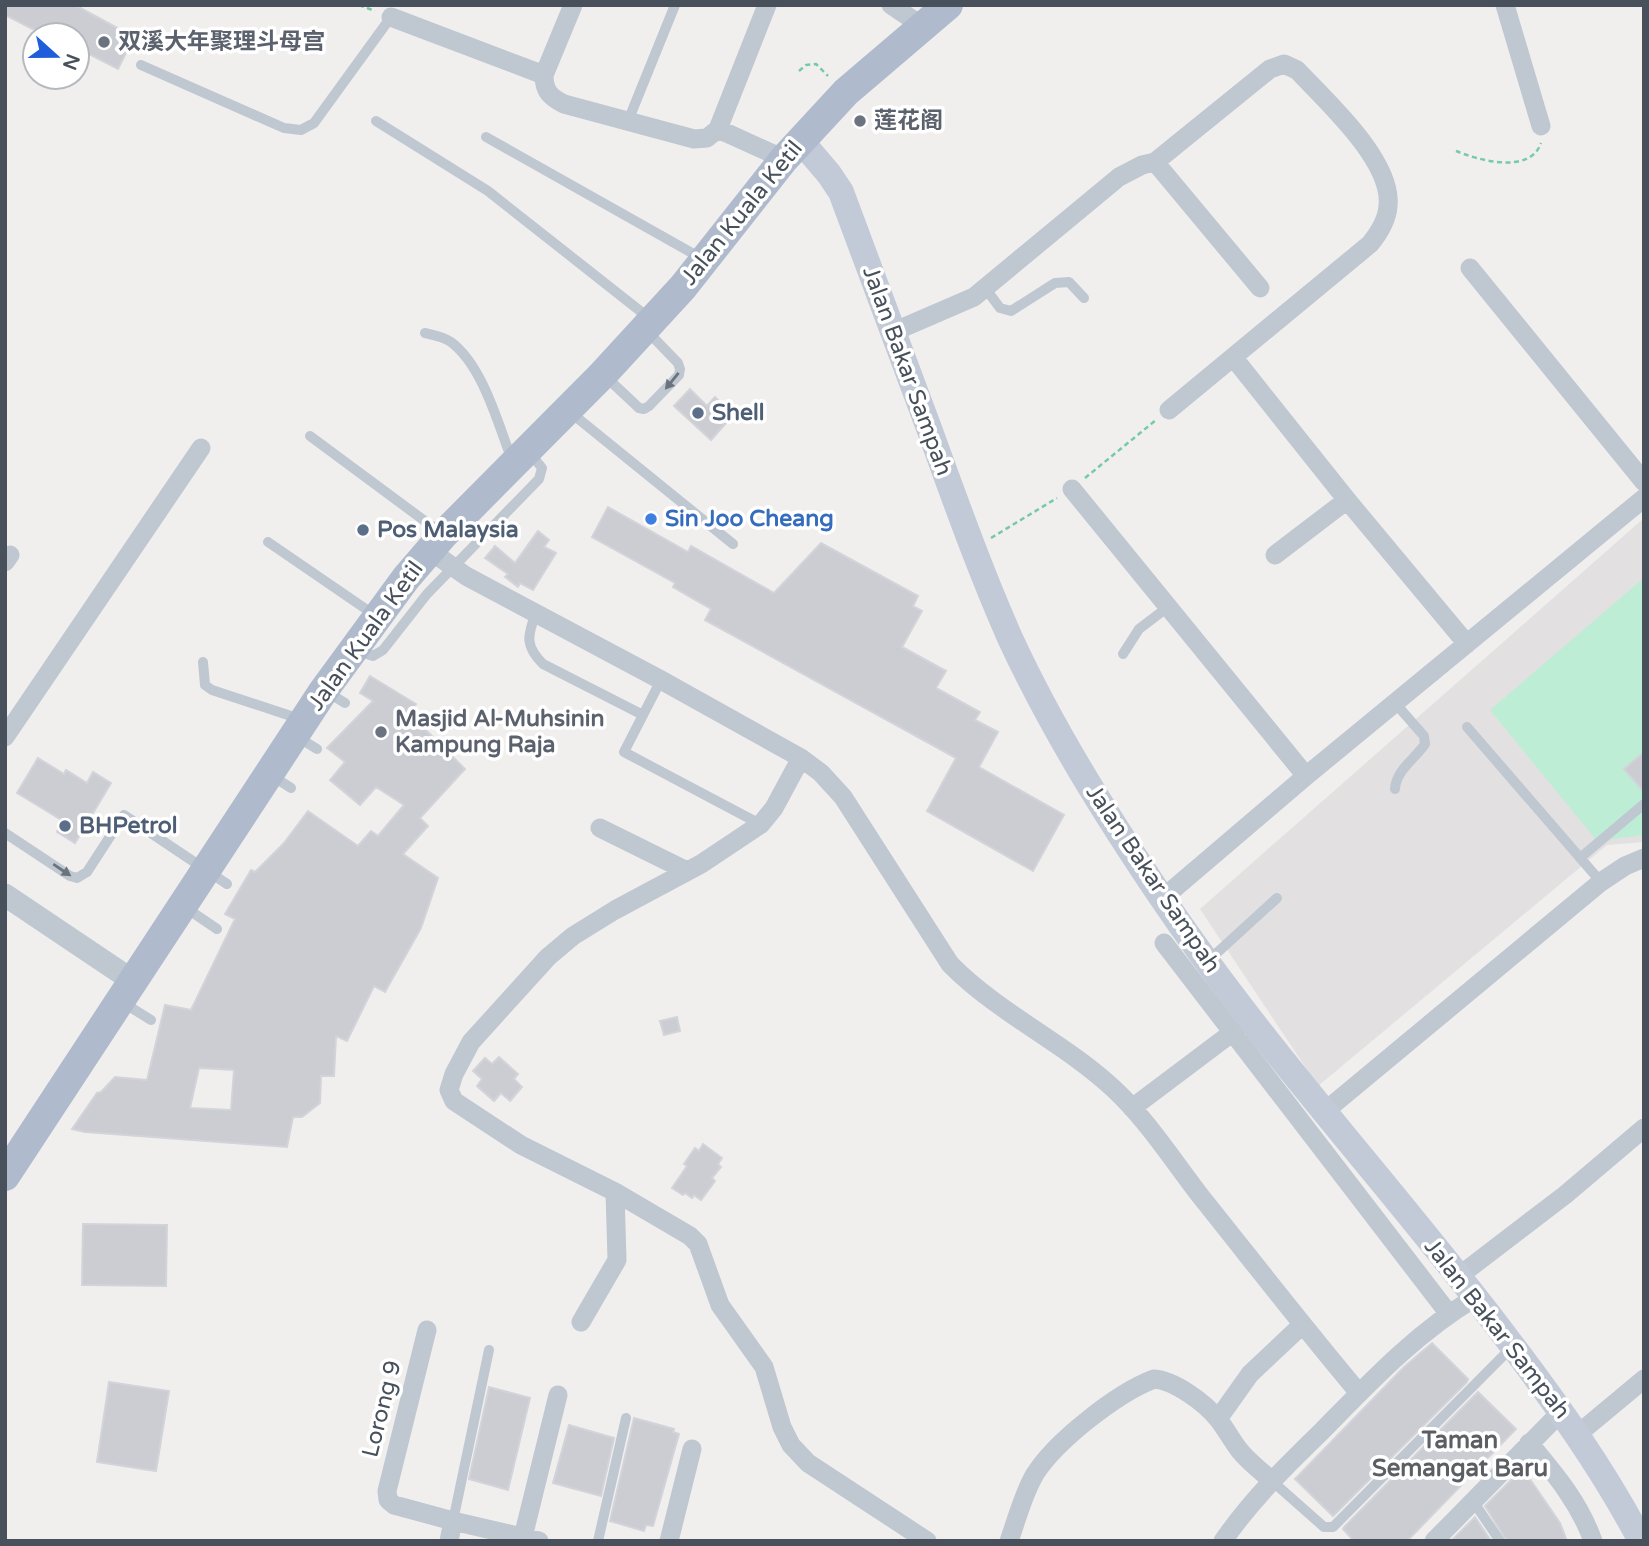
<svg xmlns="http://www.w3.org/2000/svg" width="1649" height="1546" font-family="'Varela Round','Noto Sans SC',sans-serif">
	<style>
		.education { fill: #e2e0e0 }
		.pitch { fill: #beedd5 }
		.building { fill: #cbcdd3; stroke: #d2d4da; stroke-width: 2; fill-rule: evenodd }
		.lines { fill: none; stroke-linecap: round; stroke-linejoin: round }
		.path { stroke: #77caa9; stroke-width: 2.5; stroke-dasharray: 5 3.5; stroke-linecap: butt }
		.service { stroke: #bfc7d0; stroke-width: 10 }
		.minor { stroke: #bfc7d0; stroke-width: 19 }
		.tertiary { stroke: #bfc7d0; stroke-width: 23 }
		.secondary { stroke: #c2cad7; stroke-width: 26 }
		.primary { stroke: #afbbcc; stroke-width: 30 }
		.oneway { fill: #6b747e }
		.worship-dot { fill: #6b7280; stroke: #fff; stroke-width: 2.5 }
		.service-dot { fill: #5c6f8a; stroke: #fff; stroke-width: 2.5 }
		.shop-dot { fill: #3f7fe0; stroke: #fff; stroke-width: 2.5 }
		.labels { text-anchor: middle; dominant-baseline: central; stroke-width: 7; stroke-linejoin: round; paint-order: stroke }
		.worship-label { font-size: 23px; font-weight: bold; fill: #5b616d; stroke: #fff; text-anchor: start }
		.street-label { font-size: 23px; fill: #47505b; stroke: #fff }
		.service-label { font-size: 23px; font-weight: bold; fill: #4e5e75; stroke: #fff; text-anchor: start }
		.shop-label { font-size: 23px; font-weight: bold; fill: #366cbe; stroke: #fff; text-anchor: start }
		.neighbourhood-label { font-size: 24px; font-weight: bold; fill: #5b5e63; stroke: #fff }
	</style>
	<rect width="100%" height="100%" fill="#f1efee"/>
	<path class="education" d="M1644 518V842L1607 845 1318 1086 1200 909Z"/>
	<path class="pitch" d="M1644 578V835L1597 841 1490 710Z"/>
	<path class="building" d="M5 5H75L134 37 118 69 77 48V35H44L5 15Z
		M690 389 707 406 715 397 733 415 711 440 674 406Z
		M608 507 688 552 691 546 774 593 821 543 918 596 913 606 922 611 902 647 946 671 936 688 980 712 975 720 998 732 979 767 1064 815 1033 871 927 811 956 758 705 620 711 609 673 587 675 583 592 537Z
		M538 531 549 540 544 547 556 553 533 590 520 583 518 587 505 577 508 574 485 558 495 546 515 563Z
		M370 676 416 704 410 714 465 769 420 818 428 826 403 854 438 878 421 928 385 992 374 986 347 1041 336 1036 334 1076H321L320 1103 302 1117H293L287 1147 85 1132 72 1129 97 1093 101 1092 115 1077 147 1080 165 1005 191 1010 235 919 225 914 251 870 255 872 284 843 308 811 358 846 371 831 378 836 404 805 376 787 360 805 330 780 345 762 327 748 373 701 360 693ZM199 1068 234 1070 231 1110 190 1108Z
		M1644 752V792L1624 769Z
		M38 758 64 774 66 770 87 783 93 772 111 783 75 843 57 832 63 821 17 793Z
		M677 1017 680 1031 664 1035 660 1021Z
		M499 1057 518 1074 514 1079 522 1087 510 1101 501 1093 494 1101 477 1086 482 1079 473 1071 485 1058 492 1064Z
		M703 1144 722 1158 718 1164 721 1167 712 1178 715 1181 701 1200 694 1195 692 1198 685 1193 683 1195 672 1188 687 1166 684 1164 695 1148 699 1151Z
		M83 1224 167 1225 166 1286 82 1285Z
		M1432 1343 1468 1379 1467 1382 1333 1516 1295 1479 1404 1367Z
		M109 1382 169 1391 156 1471 97 1462Z
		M489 1387 530 1398 508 1490 469 1479Z
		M1478 1392 1516 1429 1407 1541H1354L1343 1529 1344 1527Z
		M634 1418 674 1429 673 1432 679 1434 653 1526 646 1525 644 1531 610 1521Z
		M569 1425 614 1438 601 1496 553 1483Z
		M1518 1473 1527 1475 1560 1523 1567 1541H1507L1485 1506Z
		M1475 1517 1491 1541H1451Z"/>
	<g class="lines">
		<path class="path" d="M359 5 375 11
			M799 71 806 65 816 64 828 76
			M1456 151C1478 160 1530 175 1541 143
			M1085 478 1156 420
			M991 538 1057 498"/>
		<path class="service" d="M141 65 284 128 301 130 314 123 391 17
			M376 121 488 191 649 318
			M628 121 675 5
			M486 137 701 258
			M986 289 1000 308 1011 311 1055 283 1069 282 1084 298
			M425 333C434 335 444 337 451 342 483 366 498 424 512 460
			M605 376 639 408 644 409 649 406 679 375 680 369 678 363 648 332
			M570 412 733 544
			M310 436 441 533
			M268 542 376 616
			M536 613C527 636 525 646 543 664L643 715 661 680
			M358 651 373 656 383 650 427 594 539 479 542 468 530 453
			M1123 654 1139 629 1168 607
			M203 662 205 685 212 690 300 719
			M327 692 345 703
			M1395 703 1424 736 1425 744C1415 759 1396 770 1395 789
			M643 715 624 752 760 824
			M1467 727 1601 882
			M296 736 317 749
			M271 775 291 788
			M5 833 70 876 77 878 87 872 124 815 227 884
			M1580 858 1644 804
			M186 908 217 929
			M1208 961 1277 898
			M122 1002 151 1020
			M1272 1481 1324 1527H1333L1512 1347
			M1473 1501 1500 1541
			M453 1521 489 1350
			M598 1541 626 1418"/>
		<path class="minor" d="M891 5 922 26
			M1505 5 1541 126
			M391 17 544 75 573 5
			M544 75C544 91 550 97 564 104L694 139 707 138 718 129 767 5
			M718 129 784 159
			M1155 162 1270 69 1284 64 1297 70C1326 101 1393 161 1388 206 1387 221 1379 233 1370 244L1169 410
			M1470 268 1644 482
			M893 332 974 297 1119 177 1142 165 1155 162 1260 288
			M1233 357 1347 500 1467 644
			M1072 489 1306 776
			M429 550 466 576 661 680 801 758 821 773 843 797 950 964C999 1014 1064 1042 1115 1090 1148 1121 1174 1162 1202 1198 1254 1263 1305 1329 1359 1393
			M1275 555 1347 500
			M5 562 10 555
			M5 737 201 448
			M801 758 774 808 761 824 701 864 615 910 573 936 548 957 471 1042 454 1074 449 1090 454 1101 521 1145 615 1192 690 1236 698 1244 720 1305 764 1367 782 1427 791 1445 808 1463 927 1541
			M600 828 687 871
			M1163 898 1306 776 1644 498
			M1164 943 1449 1314
			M1132 1108 1241 1026
			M1324 1112 1601 882 1625 866 1644 858
			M1459 1276 1565 1195 1644 1128
			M581 1322 617 1260 615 1192
			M427 1330 387 1491 388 1500 394 1505 453 1521 539 1541
			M1218 1419 1250 1374 1302 1325
			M1578 1434 1644 1379
			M1529 1443C1555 1474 1579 1502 1593 1541
			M523 1537 558 1395
			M449 1541 453 1521
			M669 1541 692 1449
			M1009 1541C1017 1519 1023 1494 1035 1474 1056 1441 1117 1393 1154 1379 1174 1380 1205 1403 1218 1419 1226 1429 1232 1441 1240 1451 1249 1462 1261 1471 1272 1481
			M1223 1541C1252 1499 1287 1465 1323 1430 1370 1382 1417 1332 1476 1297
			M1434 1541 1562 1411"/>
		<path class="tertiary" d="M5 895 133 981"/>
		<path class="secondary" d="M800 140 829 174 841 192C871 272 900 351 930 431 955 500 980 570 1010 638 1052 729 1106 815 1162 898 1266 1052 1393 1188 1505 1336 1555 1402 1602 1467 1641 1541"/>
		<path class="primary" d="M5 1176 324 690 406 578 443 535 603 374 683 287 784 159 846 92 948 5"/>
	</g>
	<defs><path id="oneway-solid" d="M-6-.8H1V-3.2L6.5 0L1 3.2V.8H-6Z" transform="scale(1.75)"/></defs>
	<g class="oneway">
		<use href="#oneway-solid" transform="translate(672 381) rotate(129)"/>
		<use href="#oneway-solid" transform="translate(62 870) rotate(34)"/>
	</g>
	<g class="worship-dot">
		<circle cx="104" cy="42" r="7"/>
		<circle cx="860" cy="121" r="7"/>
		<circle cx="381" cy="732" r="7"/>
	</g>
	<g class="service-dot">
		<circle cx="698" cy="413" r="7"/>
		<circle cx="363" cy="530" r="7"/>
		<circle cx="65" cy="826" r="7"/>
	</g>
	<circle class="shop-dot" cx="651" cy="519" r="7"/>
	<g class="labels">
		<g class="worship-label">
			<text x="118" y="42">双溪大年聚理斗母宫</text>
			<text x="874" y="121">莲花阁</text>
			<text x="395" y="719">Masjid Al-Muhsinin<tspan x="395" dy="26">Kampung Raja</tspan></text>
		</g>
		<g class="street-label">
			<text transform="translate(742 213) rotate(-51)">Jalan Kuala Ketil</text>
			<text transform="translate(907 371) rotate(70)">Jalan Bakar Sampah</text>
			<text transform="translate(366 636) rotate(-54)">Jalan Kuala Ketil</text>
			<text transform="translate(1153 879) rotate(56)">Jalan Bakar Sampah</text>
			<text transform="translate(1497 1329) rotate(52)">Jalan Bakar Sampah</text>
			<text transform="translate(382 1409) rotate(-76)">Lorong 9</text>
		</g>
		<g class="service-label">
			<text x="712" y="413">Shell</text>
			<text x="377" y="530">Pos Malaysia</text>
			<text x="79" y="826">BHPetrol</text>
		</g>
		<g class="shop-label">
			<text x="665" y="519">Sin Joo Cheang</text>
		</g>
		<g class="neighbourhood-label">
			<text x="1460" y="1440">Taman<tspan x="1460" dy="28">Semangat Baru</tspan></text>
		</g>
	</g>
	<rect width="1649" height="1546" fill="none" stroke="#47505b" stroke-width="14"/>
	<g transform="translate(56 56) rotate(111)"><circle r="33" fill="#ffffff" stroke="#b5b9bd" stroke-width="2"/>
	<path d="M0-5L12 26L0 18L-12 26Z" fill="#1f5eda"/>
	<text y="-10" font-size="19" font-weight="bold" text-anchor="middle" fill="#47505b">N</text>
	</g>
</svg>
